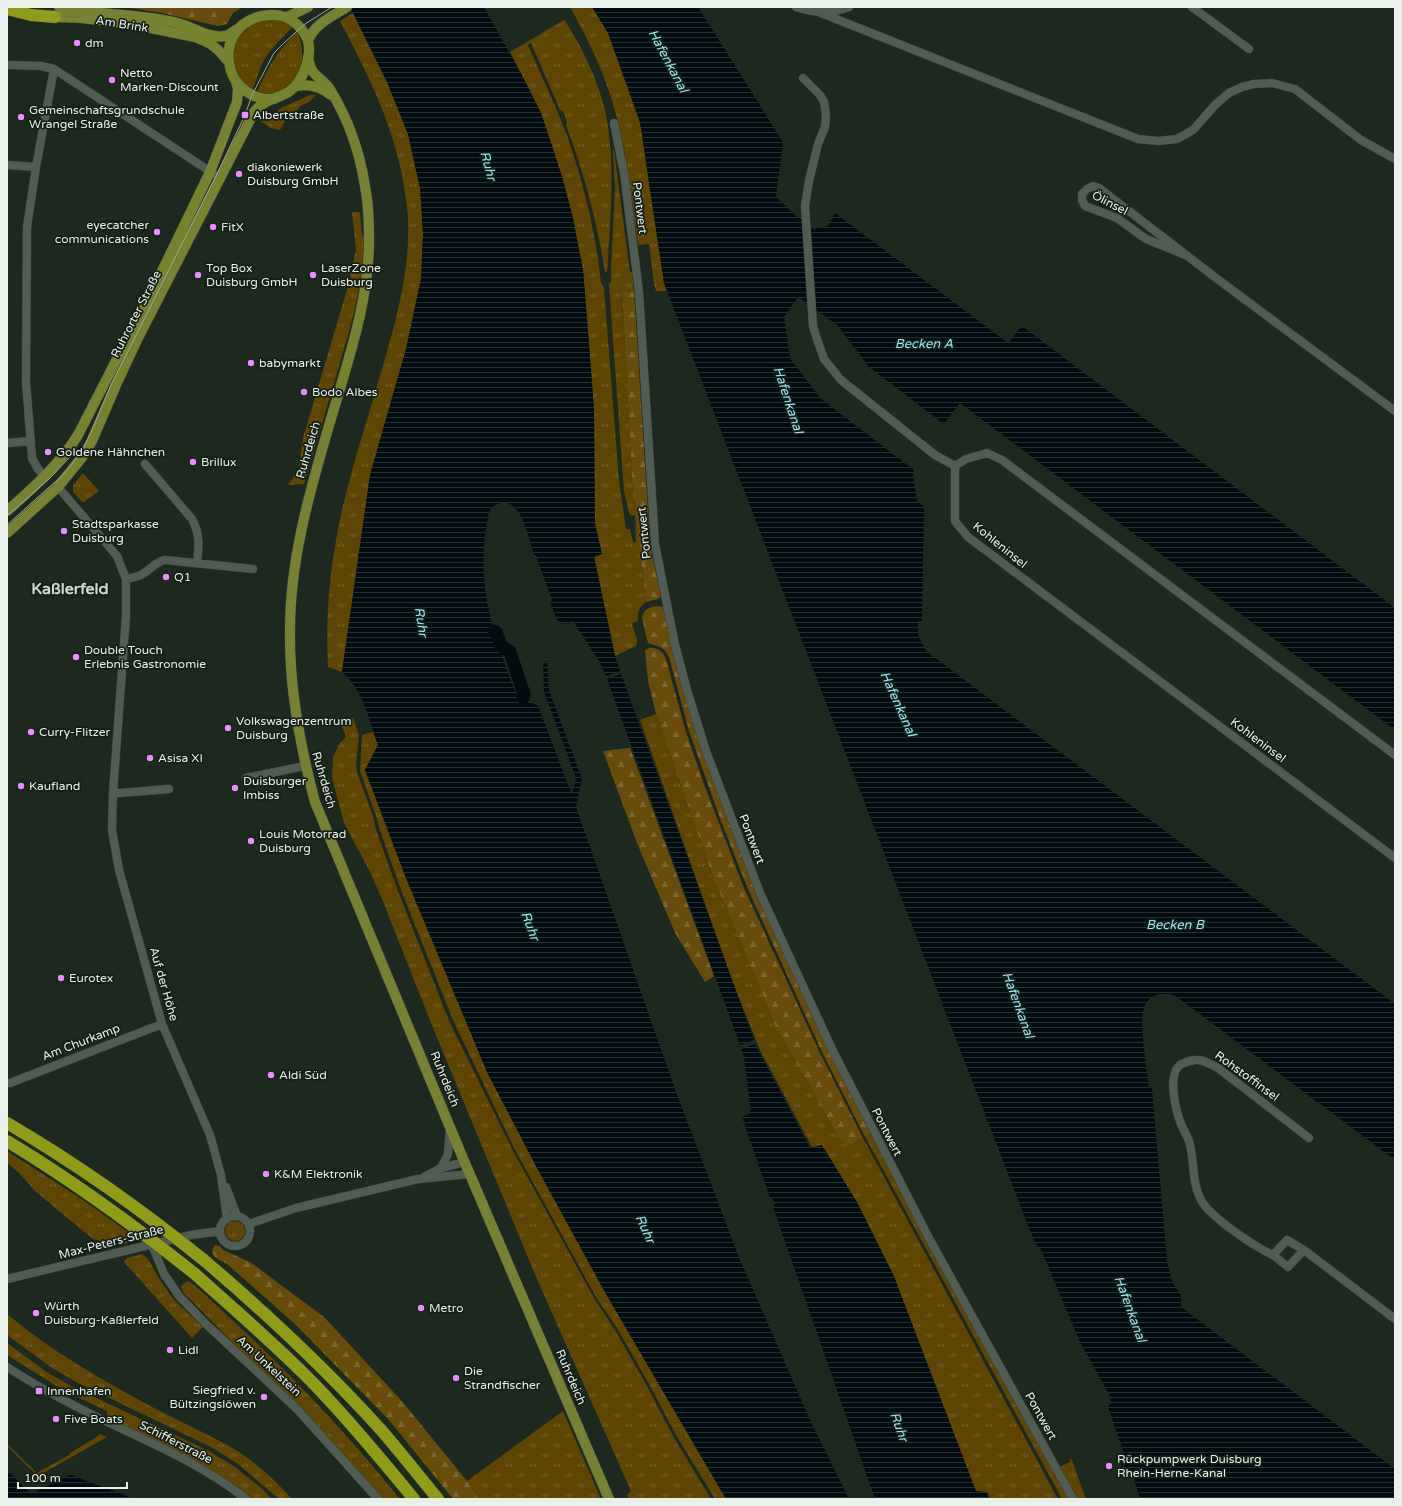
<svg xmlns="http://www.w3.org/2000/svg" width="1402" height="1506" font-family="'Varela Round',sans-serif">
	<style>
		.grass { fill: url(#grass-tufts) }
		.forest { fill: url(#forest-firs) }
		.water { fill: url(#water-rules) }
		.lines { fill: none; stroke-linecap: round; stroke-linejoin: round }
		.river { stroke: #020c10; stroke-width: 13 }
		.minor-casing { stroke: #39413a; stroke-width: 9 }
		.major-casing { stroke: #39413a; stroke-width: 11 }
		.highway-casing { stroke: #39413a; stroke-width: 13 }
		.minor { stroke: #505c52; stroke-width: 8 }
		.major { stroke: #76822f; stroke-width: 10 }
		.highway { stroke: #909c18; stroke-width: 12 }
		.tram { stroke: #9da59e; stroke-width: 1 }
		.highway-bridge-casing { stroke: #39413a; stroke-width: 13; stroke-linecap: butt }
		.highway-bridge { stroke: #909c18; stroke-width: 12 }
		.poi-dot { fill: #e88eff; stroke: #141e15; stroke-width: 1.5 }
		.labels { text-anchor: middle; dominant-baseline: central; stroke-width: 3.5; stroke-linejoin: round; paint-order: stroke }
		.street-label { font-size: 12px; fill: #e9f0e9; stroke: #141e15 }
		.poi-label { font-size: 12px; fill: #e9f0e9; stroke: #141e15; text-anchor: start }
		.water-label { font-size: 13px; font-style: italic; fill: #99e5fb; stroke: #141e15 }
		.district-label { font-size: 16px; font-weight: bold; fill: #cddbcf; stroke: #141e15 }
	</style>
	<defs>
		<pattern id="grass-tufts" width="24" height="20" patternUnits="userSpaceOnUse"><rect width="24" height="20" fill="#604401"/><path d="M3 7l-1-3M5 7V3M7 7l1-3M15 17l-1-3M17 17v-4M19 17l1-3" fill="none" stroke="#775f26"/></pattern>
		<pattern id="forest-firs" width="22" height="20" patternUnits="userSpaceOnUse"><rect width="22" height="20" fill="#684b0b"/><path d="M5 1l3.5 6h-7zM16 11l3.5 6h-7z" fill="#7e652f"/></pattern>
		<pattern id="water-rules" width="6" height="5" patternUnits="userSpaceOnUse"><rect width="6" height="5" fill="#020c10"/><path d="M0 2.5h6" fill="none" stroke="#273033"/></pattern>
	</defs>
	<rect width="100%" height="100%" fill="#1d281f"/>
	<path class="grass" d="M570 7H592L608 33 640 122 664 283 667 291H656L654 283 649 244 638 245C632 200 627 152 614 107 604 72 588 39 570 7Z
		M353 13 387 82 408 134 420 188 423 233 421 279 406 349 370 475 342 672 328 667C324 601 334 534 352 471 366 421 382 372 395 322 405 282 412 241 406 199 397 131 371 81 340 21Z
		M276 19 288 23 293 27C282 38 267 52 261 66 258 74 256 82 252 90 247 86 242 82 239 76 227 57 236 29 258 21 263 19 271 19 276 19Z
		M564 20C583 46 604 94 608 126 615 175 610 224 607 272H605C597 222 584 172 566 125L567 122 563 111 560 110 531 43 528 45 556 108 568 138 579 172 590 215 598 257 601 283 604 288 619 481 626 529H630L633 542H636C635 531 636 525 635 516L630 515 629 513 624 492 609 284 611 281V269L615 189 613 150H614L630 272H632L634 292 622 293 632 483 646 602C639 607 637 613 638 621L632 623 637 641 636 646 615 656 594 556 602 554 595 524 594 409 583 270 573 218 552 146 541 113 510 52Z
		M297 32C308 53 302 88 276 94 271 95 263 93 257 92 268 68 277 51 297 32Z
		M310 95H316L309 102 300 106 291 120 277 113 279 109Z
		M268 114H271L285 121 280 130 271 128 259 120Z
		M352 212H360L362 236 364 237C364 284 350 329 337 373 326 410 315 447 304 484L288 485 297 472 299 466 303 438 351 276 350 275 356 250Z
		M83 473 99 491 84 502H82L73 492V485Z
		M656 714 713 877 775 1025 838 1137 847 1147 863 1138 1058 1499H989L987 1492H976L893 1274 822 1145 812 1147 761 1052 734 986 640 720Z
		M353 718 359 735 356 765 357 772 373 816 376 830 398 891 449 1021 513 1151 594 1298 615 1330 647 1386 674 1438 711 1499H629L627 1495 631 1491 536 1277 431 1023 382 899 370 872 344 823 332 778 333 757 339 744 346 737 341 723Z
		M373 732 378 745 365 770 406 878 487 1072 537 1168 606 1294 726 1499H715L676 1435 649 1384 617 1328 596 1297 514 1148 453 1020 401 890 380 830 376 816 360 771 362 735Z
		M871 1134 928 1242 1069 1499H1062L879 1162 865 1137Z
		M7 1151 83 1200 139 1240 98 1250 100 1241 93 1239 65 1216 35 1191 18 1172 7 1163Z
		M225 1231a10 10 0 1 1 20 0a10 10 0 1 1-20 0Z
		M142 1254 149 1260 158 1277 174 1300 203 1327 192 1338 124 1262 127 1258Z
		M189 1281C203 1292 216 1305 230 1318 291 1374 348 1434 400 1499H383L303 1409 235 1345 183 1292 181 1287 184 1283Z
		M7 1314C52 1352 104 1381 156 1409 182 1423 209 1434 234 1449 256 1462 275 1480 292 1499H279L238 1464 211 1447 78 1383 52 1368 7 1335Z
		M7 1343 48 1373 77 1389 209 1451 235 1467 261 1488 272 1499H251L226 1480 198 1462 107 1418V1411L63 1390 7 1355Z
		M563 1411 601 1499H479L467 1481Z
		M100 1434 107 1437 38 1476 7 1446V1444L37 1473 69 1455 70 1453 95 1438Z
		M1071 1458 1086 1499H1078L1060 1467 1070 1462V1459Z"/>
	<path class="forest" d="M124 7H198C212 9 227 7 242 7L233 13 227 24 218 26 162 13Z
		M622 292H634L650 544 661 597 658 599 646 602 632 483Z
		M659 606 663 607 672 646 703 752 756 895 829 1051 871 1134 865 1137 822 1052 747 887 721 821 689 731 669 657C662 645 659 647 648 643L642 618C643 609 651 606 659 606Z
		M649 648C658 647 662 651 666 659L686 732 705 787 744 888 820 1053 863 1138 847 1147 838 1137 775 1025 713 877 656 714 648 681 645 651Z
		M630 748 714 976 705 982 675 933 637 843 603 751Z
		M215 1245 220 1246 223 1250 250 1262 324 1317 401 1400 467 1481 479 1499H453L388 1419 295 1324 227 1264C219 1260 207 1255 215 1245Z"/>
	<path class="water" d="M350 7H484L523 77 541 113 562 176 573 218 583 270 587 318 594 409 595 524 602 554 594 557 615 656 620 671 606 676 599 661 573 621 562 624 557 620 550 602 552 600 536 556 534 554C529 540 521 498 501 503 496 504 492 507 489 512 474 582 492 631 517 696L538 706 572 795 576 778 544 692 543 662 547 661 549 690 582 779 576 807 675 1089 738 1255 809 1418 849 1499H726L606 1294 537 1168 487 1072 406 878 365 770 378 745C369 720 363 689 342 672L370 475 406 349 421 279 423 233 420 188 408 134 387 82Z
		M592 7H698L783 142 776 197 795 215 814 229 828 226 835 213 1008 343 1022 326 1395 608V730L960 403 944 424 869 367 837 325 798 297 784 317 790 358 821 399 914 470 913 475 917 501 924 507 922 621H918V634L926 651 1395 1004V1160L1177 997C1165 991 1149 993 1144 1008 1139 1022 1147 1071 1149 1088H1152L1167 1262 1173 1283 1181 1296V1307L1395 1469V1499H1140L1132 1473 1128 1471 1124 1472 1122 1469 1125 1467 1122 1468 1121 1464 1123 1463H1120L1119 1459 1121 1458H1119L1117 1455 1123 1453V1451L1108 1407 1111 1402 1109 1394 1080 1342 1042 1252 1034 1241 667 291 664 283 640 122 608 33Z
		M621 674 754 1040 740 1045 607 679Z
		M755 1044 810 1148 822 1145 857 1202 893 1274 976 1491 987 1492 989 1499H875L773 1207 775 1205 772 1197 770 1198 742 1117 751 1113 744 1057 741 1049Z
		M7 1470 31 1494 67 1476 71 1475 135 1499H7Z"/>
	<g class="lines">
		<path class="river" d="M494 631 496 632 501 646 510 652 524 694 523 698"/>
		<defs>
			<path id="minor" d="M796 7C814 13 831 14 849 7
				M1192 7 1249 49
				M821 13 1138 139 1158 141 1177 139 1193 130 1216 104 1229 93 1242 87 1254 84 1272 83 1295 89 1361 140 1395 159
				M7 65 41 66 54 69 214 174
				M803 78 820 95 824 102 826 115 825 127 818 144 809 181 805 206 813 326 817 339 824 359 841 380 935 455 955 466
				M614 123 624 173 639 292 655 544 675 645 687 690 706 751 760 893 832 1049 930 1240 1073 1499
				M7 165 36 167
				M1188 256 1146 239 1117 218 1085 206 1082 200V194L1087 189 1093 186 1099 188 1220 281 1395 411
				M7 443 31 441
				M145 464 192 519C200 534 199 546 197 562
				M955 466V521L968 537 1395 858
				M955 466 966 459 987 453 1002 460 1395 755
				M44 476 38 469 32 458 26 382 27 227 36 167 54 69
				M58 487 117 556 126 579V616L113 793 112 830 119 870 162 1024 210 1135 221 1175 227 1219
				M126 579C131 578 137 577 141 575 150 570 155 562 165 560L253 569
				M246 778 305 766
				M113 793H120L169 789
				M10 1083 162 1024
				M441 1168 448 1154 450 1128
				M424 1177 441 1168 465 1162
				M226 1187 237 1216
				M220 1231a15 15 0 1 1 30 0a15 15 0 1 1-30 0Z
				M249 1224 296 1208 418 1179 470 1174
				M152 1245 164 1274 179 1296 206 1324 297 1409 378 1499
				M1304 1250 1288 1267 1273 1255 1287 1240 1304 1250 1395 1319
				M1273 1255C1255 1247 1210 1217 1201 1200 1191 1181 1195 1160 1189 1141 1187 1135 1183 1130 1181 1124 1176 1111 1165 1069 1184 1063 1199 1057 1205 1061 1218 1068L1309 1138
				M7 1279 191 1235 220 1231
				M7 1367C38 1387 70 1404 103 1420 152 1443 203 1465 246 1499"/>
			<path id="major" d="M59 7C99 16 141 13 181 24 194 28 211 39 225 36 229 35 233 32 236 30
				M55 17 82 18 131 24 195 37 211 44 218 50 228 61
				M287 17 308 7
				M308 40C316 23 331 17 347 7
				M308 57C309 62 310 68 313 72 319 79 327 83 331 91 348 119 360 154 365 186 368 202 369 220 369 236 370 302 346 366 328 429 309 494 290 561 290 630 289 689 300 746 315 802L459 1149 609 1499
				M296 86C309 84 320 86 331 95
				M7 511C33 488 60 464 78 435L165 265 210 172 237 102 238 89 236 81
				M7 533 58 487 83 456 92 441 116 385 138 338 254 112C257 109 259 106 263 104 271 98 282 97 290 91 303 81 312 57 308 41 305 32 299 25 291 20 282 14 273 14 262 16 210 27 222 102 274 99"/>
			<path id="highway" d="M7 9 31 15 55 17
				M205 1261C267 1314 327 1370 382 1431 401 1453 419 1476 438 1499
				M195 1274C235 1310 276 1345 314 1384 349 1420 382 1460 414 1499"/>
		</defs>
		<use href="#minor" class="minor-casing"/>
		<use href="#major" class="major-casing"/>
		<use href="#highway" class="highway-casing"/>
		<use href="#minor" class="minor"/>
		<use href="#major" class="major"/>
		<use href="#highway" class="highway"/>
		<path class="tram" d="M7 516 49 479 71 456
			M7 525 66 472 82 451 90 434 111 385 216 176 245 115 252 95 274 53 285 42 305 24 332 7"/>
		<defs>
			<path id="highway-bridge" d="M7 1123C77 1164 142 1210 205 1261
				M7 1141C73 1181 135 1226 195 1274"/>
		</defs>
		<use href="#highway-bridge" class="highway-bridge-casing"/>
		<use href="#highway-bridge" class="highway-bridge"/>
	</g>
	<g class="poi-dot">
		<circle cx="77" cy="43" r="4"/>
		<circle cx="112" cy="80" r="4"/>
		<rect x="241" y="111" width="8" height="8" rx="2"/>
		<circle cx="21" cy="117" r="4"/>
		<circle cx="239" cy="174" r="4"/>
		<circle cx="213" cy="227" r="4"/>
		<circle cx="157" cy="232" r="4"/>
		<circle cx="198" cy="275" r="4"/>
		<circle cx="313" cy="275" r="4"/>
		<circle cx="251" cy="363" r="4"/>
		<circle cx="304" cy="392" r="4"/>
		<circle cx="48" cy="452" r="4"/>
		<circle cx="193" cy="462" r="4"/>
		<circle cx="64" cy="531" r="4"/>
		<circle cx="166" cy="577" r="4"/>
		<circle cx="76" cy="657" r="4"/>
		<circle cx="228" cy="728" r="4"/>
		<circle cx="31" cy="732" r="4"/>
		<circle cx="150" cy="758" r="4"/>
		<circle cx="21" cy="786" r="4"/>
		<circle cx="235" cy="788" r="4"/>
		<circle cx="251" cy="841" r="4"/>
		<circle cx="61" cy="978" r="4"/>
		<circle cx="271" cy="1075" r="4"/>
		<circle cx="266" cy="1174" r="4"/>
		<circle cx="421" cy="1308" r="4"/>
		<circle cx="36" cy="1313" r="4"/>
		<circle cx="170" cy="1350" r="4"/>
		<circle cx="456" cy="1378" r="4"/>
		<rect x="35" y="1387" width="8" height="8" rx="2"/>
		<circle cx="264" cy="1397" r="4"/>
		<circle cx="56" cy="1419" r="4"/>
		<circle cx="1109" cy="1466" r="4"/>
	</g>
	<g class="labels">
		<g class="street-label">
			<text transform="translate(122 24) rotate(9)">Am Brink</text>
			<text transform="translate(1110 203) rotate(27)">Ölinsel</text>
			<text transform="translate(640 208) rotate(83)">Pontwert</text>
			<text transform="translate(136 314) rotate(-63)">Ruhrorter Straße</text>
			<text transform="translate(308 450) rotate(-74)">Ruhrdeich</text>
			<text transform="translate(644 533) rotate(-96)">Pontwert</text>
			<text transform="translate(1000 545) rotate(39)">Kohleninsel</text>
			<text transform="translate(1258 740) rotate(37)">Kohleninsel</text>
			<text transform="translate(324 780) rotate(74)">Ruhrdeich</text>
			<text transform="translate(752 839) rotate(69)">Pontwert</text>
			<text transform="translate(164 984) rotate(74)">Auf der Höhe</text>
			<text transform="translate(81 1042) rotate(-21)">Am Churkamp</text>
			<text transform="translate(1247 1076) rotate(36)">Rohstoffinsel</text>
			<text transform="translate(445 1079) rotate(68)">Ruhrdeich</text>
			<text transform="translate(887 1132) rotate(63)">Pontwert</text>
			<text transform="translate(111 1242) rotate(-14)">Max-Peters-Straße</text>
			<text transform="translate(269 1366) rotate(43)">Am Unkelstein</text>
			<text transform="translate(571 1377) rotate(67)">Ruhrdeich</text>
			<text transform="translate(1041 1416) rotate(61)">Pontwert</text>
			<text transform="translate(176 1442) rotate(27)">Schifferstraße</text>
		</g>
		<g class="poi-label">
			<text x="85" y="43">dm</text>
			<text x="120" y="73">Netto<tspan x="120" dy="14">Marken-Discount</tspan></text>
			<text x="29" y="110">Gemeinschaftsgrundschule<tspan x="29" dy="14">Wrangel Straße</tspan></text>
			<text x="253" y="115">Albertstraße</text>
			<text x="247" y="167">diakoniewerk<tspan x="247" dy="14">Duisburg GmbH</tspan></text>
			<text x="149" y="225" text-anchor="end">eyecatcher<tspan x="149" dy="14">communications</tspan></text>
			<text x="221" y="227">FitX</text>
			<text x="206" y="268">Top Box<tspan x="206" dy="14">Duisburg GmbH</tspan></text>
			<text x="321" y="268">LaserZone<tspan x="321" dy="14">Duisburg</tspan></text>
			<text x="259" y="363">babymarkt</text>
			<text x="312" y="392">Bodo Albes</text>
			<text x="56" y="452">Goldene Hähnchen</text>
			<text x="201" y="462">Brillux</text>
			<text x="72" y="524">Stadtsparkasse<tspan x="72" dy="14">Duisburg</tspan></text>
			<text x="174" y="577">Q1</text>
			<text x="84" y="650">Double Touch<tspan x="84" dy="14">Erlebnis Gastronomie</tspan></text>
			<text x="236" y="721">Volkswagenzentrum<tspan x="236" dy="14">Duisburg</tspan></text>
			<text x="39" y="732">Curry-Flitzer</text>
			<text x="158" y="758">Asisa XI</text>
			<text x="243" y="781">Duisburger<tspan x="243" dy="14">Imbiss</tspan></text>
			<text x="29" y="786">Kaufland</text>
			<text x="259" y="834">Louis Motorrad<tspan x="259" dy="14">Duisburg</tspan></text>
			<text x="69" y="978">Eurotex</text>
			<text x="279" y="1075">Aldi Süd</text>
			<text x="274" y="1174">K&amp;M Elektronik</text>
			<text x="44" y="1306">Würth<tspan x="44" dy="14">Duisburg-Kaßlerfeld</tspan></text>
			<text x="429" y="1308">Metro</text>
			<text x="178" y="1350">Lidl</text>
			<text x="464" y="1371">Die<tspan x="464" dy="14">Strandfischer</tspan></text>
			<text x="256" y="1390" text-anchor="end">Siegfried v.<tspan x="256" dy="14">Bültzingslöwen</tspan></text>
			<text x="47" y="1391">Innenhafen</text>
			<text x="64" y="1419">Five Boats</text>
			<text x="1117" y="1459">Rückpumpwerk Duisburg<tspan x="1117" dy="14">Rhein-Herne-Kanal</tspan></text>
		</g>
		<g class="water-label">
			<text transform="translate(668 61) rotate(62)">Hafenkanal</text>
			<text transform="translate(488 166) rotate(75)">Ruhr</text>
			<text x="924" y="344">Becken A</text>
			<text transform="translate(788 400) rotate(72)">Hafenkanal</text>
			<text transform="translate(421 622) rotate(81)">Ruhr</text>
			<text transform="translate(898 704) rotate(66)">Hafenkanal</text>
			<text x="1175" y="925">Becken B</text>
			<text transform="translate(530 926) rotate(69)">Ruhr</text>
			<text transform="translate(1018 1005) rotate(70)">Hafenkanal</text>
			<text transform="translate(645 1229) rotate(66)">Ruhr</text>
			<text transform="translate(1130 1309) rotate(70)">Hafenkanal</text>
			<text transform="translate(899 1427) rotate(71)">Ruhr</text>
		</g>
		<g class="district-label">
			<text x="70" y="589">Kaßlerfeld</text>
		</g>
	</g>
	<rect width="1402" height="1506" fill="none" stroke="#e9f0e9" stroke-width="16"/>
	<path d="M18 1482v6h109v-6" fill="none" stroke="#e9f0e9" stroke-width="2"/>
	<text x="24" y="1482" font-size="12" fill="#e9f0e9" stroke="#141e15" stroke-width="3" paint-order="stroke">100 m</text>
</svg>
